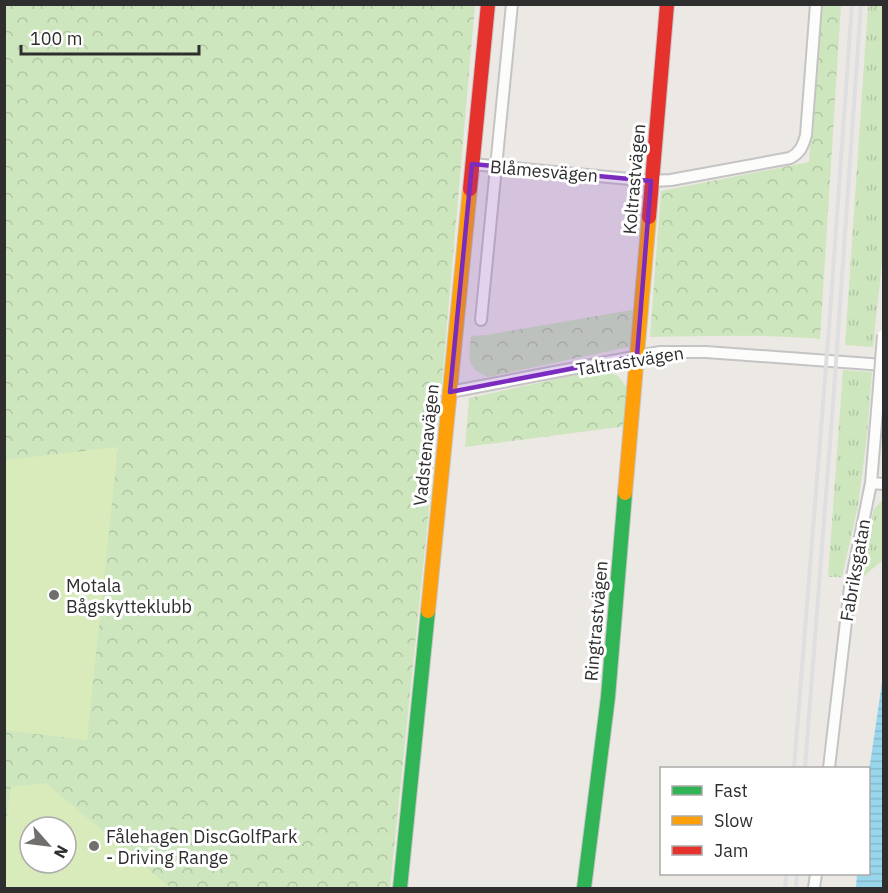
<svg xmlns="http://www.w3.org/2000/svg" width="888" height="893" font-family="'IBM Plex Sans',sans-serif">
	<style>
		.grass { fill: url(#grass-tufts) }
		.forest { fill: url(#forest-crowns); fill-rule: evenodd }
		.pitch { fill: #d9eabb; fill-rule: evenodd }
		.water { fill: url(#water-rules) }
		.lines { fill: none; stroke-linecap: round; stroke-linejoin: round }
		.street-casing { stroke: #c5c4c5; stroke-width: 14 }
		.fast-casing { stroke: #c5c4c5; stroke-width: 16 }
		.slow-casing { stroke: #c5c4c5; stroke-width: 16 }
		.jam-casing { stroke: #c5c4c5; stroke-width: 16 }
		.street { stroke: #fcfcfb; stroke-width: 10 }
		.fast { stroke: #30b455; stroke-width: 14 }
		.slow { stroke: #ff9f0a; stroke-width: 14 }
		.jam { stroke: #e5322d; stroke-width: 14 }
		.rail { stroke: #dfdfe1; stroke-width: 4 }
		.street-bridge-casing { stroke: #c5c4c5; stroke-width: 14; stroke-linecap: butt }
		.street-bridge { stroke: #fcfcfb; stroke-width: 10 }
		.marked { fill: #7b2cbf; fill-opacity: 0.2; stroke: #7b2cbf; stroke-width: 4.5; stroke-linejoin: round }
		.poi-dot { fill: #706f6e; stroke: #fff; stroke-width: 2 }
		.labels { text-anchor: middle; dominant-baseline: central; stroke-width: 6; stroke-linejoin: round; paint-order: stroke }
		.street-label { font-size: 18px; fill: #2e2e2e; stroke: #fff }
		.poi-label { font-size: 18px; fill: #2e2e2e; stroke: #fff; text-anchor: start }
	</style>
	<defs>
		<pattern id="grass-tufts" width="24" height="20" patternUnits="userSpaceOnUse" patternTransform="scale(1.5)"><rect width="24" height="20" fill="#cee6be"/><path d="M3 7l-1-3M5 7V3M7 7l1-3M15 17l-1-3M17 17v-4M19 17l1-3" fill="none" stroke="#b1c6a4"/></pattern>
		<pattern id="forest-crowns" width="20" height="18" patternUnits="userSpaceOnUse" patternTransform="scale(1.5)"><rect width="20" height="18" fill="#cee6be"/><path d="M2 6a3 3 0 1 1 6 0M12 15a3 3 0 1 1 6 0" fill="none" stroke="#b1c6a4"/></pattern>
		<pattern id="water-rules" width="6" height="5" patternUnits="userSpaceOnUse" patternTransform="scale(1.5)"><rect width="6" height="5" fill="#99d6ec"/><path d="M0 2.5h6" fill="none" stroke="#84b8cb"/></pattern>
	</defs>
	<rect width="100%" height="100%" fill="#ece8e4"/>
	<path class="grass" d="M868 5H884V243L873 347 845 345Z
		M843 370 872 372 867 436 858 506 842 577H828Z
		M883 500V560L863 577H859L874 509 881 501Z"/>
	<path class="forest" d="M5 5H475L441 393 390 888H5ZM30 827H66V863H30Z
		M821 5H841L820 339C763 334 707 336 650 337L661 191 809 162Z
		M637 309 633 346 488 377C465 367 469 358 471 336L486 335Z
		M603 369 618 376 628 389 627 426 465 447 469 398Z"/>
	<path class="pitch" d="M118 447 87 740 5 730V460Z
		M46 783 171 888H5V830L11 787ZM30 827H66V863H30Z"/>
	<path class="water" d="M883 676V888H856L857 874H868L869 771Z"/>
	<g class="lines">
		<defs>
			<path id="street" d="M472 164 651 181 671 180 790 158C800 153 803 146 806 135L816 4
				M481 320 512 4
				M450 392 660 352H706L884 365
				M871 483 884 484
				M829 768 850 587 871 483 879 387
				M814 888 816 874"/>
			<path id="fast" d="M400 888 428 611
				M584 888 608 697 625 493"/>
			<path id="slow" d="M625 493 649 217
				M428 611 470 189"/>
			<path id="jam" d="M470 189 488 4
				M649 217 667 4"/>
		</defs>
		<use href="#street" class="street-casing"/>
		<use href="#fast" class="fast-casing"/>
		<use href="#slow" class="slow-casing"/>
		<use href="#jam" class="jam-casing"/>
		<use href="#street" class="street"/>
		<use href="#fast" class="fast"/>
		<use href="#slow" class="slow"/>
		<use href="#jam" class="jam"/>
		<path class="rail" d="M794 768 829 328 852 4
			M805 768 834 391 861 4
			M785 888 786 874
			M796 888 797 874"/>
		<defs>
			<path id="street-bridge" d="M879 387 883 335"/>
		</defs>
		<use href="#street-bridge" class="street-bridge-casing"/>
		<use href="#street-bridge" class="street-bridge"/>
	</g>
	<path class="marked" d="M472 164 651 181 637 356 450 392Z"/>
	<g class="poi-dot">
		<circle cx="54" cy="595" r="6"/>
		<circle cx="94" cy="846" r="6"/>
	</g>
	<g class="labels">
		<g class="street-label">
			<text transform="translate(544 171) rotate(5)">Blåmesvägen</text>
			<text transform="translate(634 179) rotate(-85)">Koltrastvägen</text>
			<text transform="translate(630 361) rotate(-9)">Taltrastvägen</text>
			<text transform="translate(426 445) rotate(-84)">Vadstenavägen</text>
			<text transform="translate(855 570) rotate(-80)">Fabriksgatan</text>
			<text transform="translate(596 621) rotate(-85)">Ringtrastvägen</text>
		</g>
		<g class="poi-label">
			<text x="66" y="585">Motala<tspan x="66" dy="21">Bågskytteklubb</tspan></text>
			<text x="106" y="836">Fålehagen DiscGolfPark<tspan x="106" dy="21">- Driving Range</tspan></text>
		</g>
	</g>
	<rect width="888" height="893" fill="none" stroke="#2e2e2e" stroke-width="12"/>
	<rect x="660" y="767" width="210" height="108" fill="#ffffff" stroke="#ababab" stroke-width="1.5"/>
	<rect x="672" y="786" width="30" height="9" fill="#30b455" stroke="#ababab" stroke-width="1.5"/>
	<text x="714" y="797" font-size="18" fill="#2e2e2e">Fast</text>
	<rect x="672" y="816" width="30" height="9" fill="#ff9f0a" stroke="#ababab" stroke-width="1.5"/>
	<text x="714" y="827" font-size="18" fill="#2e2e2e">Slow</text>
	<rect x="672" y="846" width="30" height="9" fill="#e5322d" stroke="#ababab" stroke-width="1.5"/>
	<text x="714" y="857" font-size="18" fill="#2e2e2e">Jam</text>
	<g transform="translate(48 845) rotate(118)"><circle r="28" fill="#ffffff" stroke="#ababab" stroke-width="1.5"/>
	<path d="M0-4.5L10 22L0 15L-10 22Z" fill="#706f6e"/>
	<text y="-9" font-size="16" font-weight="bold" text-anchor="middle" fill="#2e2e2e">N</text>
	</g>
	<path d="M21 45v9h178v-9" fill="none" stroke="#2e2e2e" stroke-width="3"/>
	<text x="30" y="45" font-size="18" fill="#2e2e2e" stroke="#ffffff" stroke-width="4.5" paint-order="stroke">100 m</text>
</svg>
